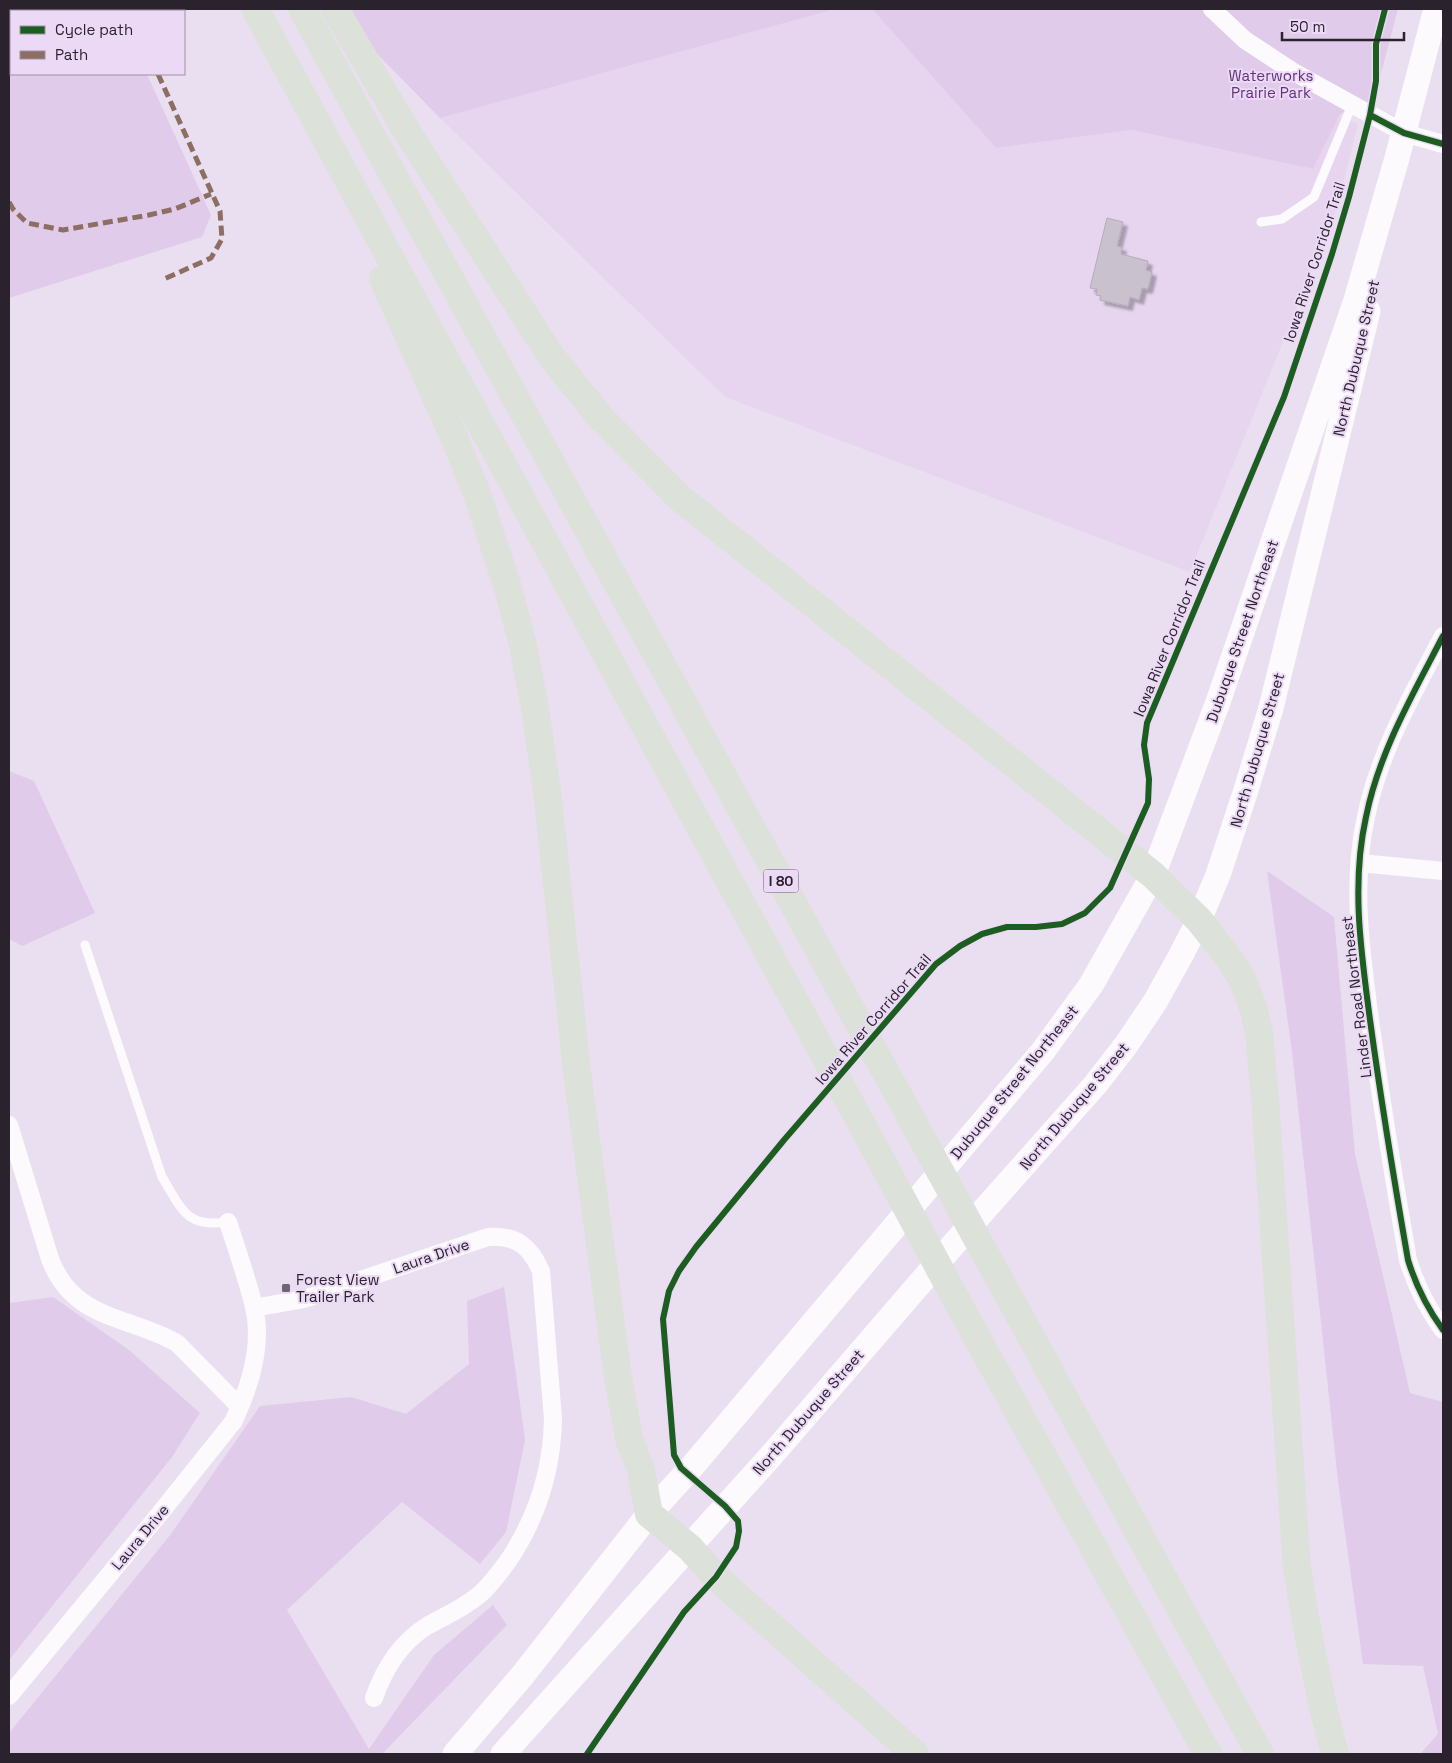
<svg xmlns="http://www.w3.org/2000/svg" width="1452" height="1763" font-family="'Space Grotesk',sans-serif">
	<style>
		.built { fill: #e7d5f0 }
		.green { fill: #e0cbea }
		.building { fill: #cac1ce; stroke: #b4acb9; filter: url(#shadow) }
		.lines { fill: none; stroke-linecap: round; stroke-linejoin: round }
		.service { stroke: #fcfafd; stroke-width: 9 }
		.minor { stroke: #fcfafd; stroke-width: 18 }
		.secondary { stroke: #fcfafd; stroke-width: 25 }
		.motorway { stroke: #dce1da; stroke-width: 28 }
		.quiet { stroke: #8d6e63; stroke-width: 5; stroke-dasharray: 10 5; stroke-linecap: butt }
		.cycleway-casing { stroke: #ecd9f6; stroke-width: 9 }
		.cycleway { stroke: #1b5e20; stroke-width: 6 }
		.poi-dot { fill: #6d6571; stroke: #ecd9f6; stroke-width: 2 }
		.labels { text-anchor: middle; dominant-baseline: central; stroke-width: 4; stroke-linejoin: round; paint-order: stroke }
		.shield { fill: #ecd9f6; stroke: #645a69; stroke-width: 1 }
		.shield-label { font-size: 14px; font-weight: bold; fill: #2a232d }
		.park-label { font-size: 15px; fill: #633379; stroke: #ecd9f6 }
		.street-label { font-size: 15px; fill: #2a232d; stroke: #ecd9f6 }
		.poi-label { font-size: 15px; fill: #2a232d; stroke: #ecd9f6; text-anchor: start }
	</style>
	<defs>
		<filter id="shadow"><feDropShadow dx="4.5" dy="4.5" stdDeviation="1" flood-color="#0004"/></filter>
	</defs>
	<rect width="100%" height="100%" fill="#eadff0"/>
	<path class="built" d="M835 9H872L996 148 1132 130 1313 169 1339 116 1358 124 1337 208 1190 572 725 397 440 118Z"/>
	<path class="green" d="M9 9H117L118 11H11V74H147L211 215 202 237 9 298Z
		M336 9H835L440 118 340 16Z
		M872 9H1398L1370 115 1352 105 1339 116 1313 169 1132 130 996 148Z
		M9 771 34 781 95 913 22 946 9 939Z
		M1267 871 1334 917 1355 1154 1410 1393 1443 1402V1754H1420L1438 1734 1423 1666 1363 1664 1338 1481 1292 1052Z
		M504 1287 525 1440 506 1532 480 1564 402 1502 287 1610 369 1749 434 1655 493 1605 507 1625 382 1754H9V1733L171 1534 260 1406 351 1397 406 1414 469 1364 467 1301Z
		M53 1297 129 1350 200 1413 172 1457 9 1660V1303Z"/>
	<path class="building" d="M1107 218 1123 222 1117 246 1122 247 1121 254 1148 261 1146 270 1152 272 1148 289 1142 288 1139 300 1130 297 1128 306 1100 300 1101 296 1096 295 1097 289 1090 288Z"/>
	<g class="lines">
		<path class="service" d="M1261 222 1282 219 1314 197 1352 105
			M85 945 162 1177C182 1209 185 1228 228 1222"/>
		<path class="minor" d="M1212 9 1245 40 1292 71 1404 133 1443 144
			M1443 636C1413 694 1379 752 1366 817 1351 884 1361 952 1370 1020 1381 1100 1394 1180 1408 1260 1416 1286 1427 1308 1443 1330
			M1360 863 1443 871
			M9 1125 50 1259C74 1321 127 1315 177 1343L240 1407
			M254 1308 304 1299 488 1237C516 1235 530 1246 541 1271L553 1419C552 1471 537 1518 508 1561 499 1573 490 1586 479 1595 462 1609 445 1616 427 1626 400 1643 384 1669 374 1698
			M9 1696 161 1512 233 1422C250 1387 263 1345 254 1307 247 1278 237 1250 228 1222"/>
		<path class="secondary" d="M455 1754 522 1676 649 1514 690 1469 1043 1051 1091 985 1153 875 1218 702 1356 300 1397 158 1436 9
			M503 1754 770 1457 953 1245 1095 1085 1126 1045 1155 1002 1180 957 1199 920 1218 875 1246 790 1271 708 1368 311"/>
		<path class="motorway" d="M255 9 880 1158 965 1316 1208 1754
			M302 9 1260 1754
			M335 9 404 127 551 356 601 418 680 498 1153 875 1199 920 1225 953 1242 978 1253 1007 1259 1032 1265 1098 1297 1568C1307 1631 1318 1693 1335 1754
			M383 279 454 437 476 491 508 588 523 645 536 714 548 799 577 1072 618 1377 629 1439 641 1470 649 1514 690 1548 716 1577 915 1754"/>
		<path class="quiet" d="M132 9 133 11
			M158 74 220 211 222 239 211 258 162 280
			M9 202 13 209 27 223 63 230 149 215 175 209 211 194"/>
		<defs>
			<path id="cycleway" d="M1370 115 1404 133 1443 144
				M1443 636C1413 694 1379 752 1366 817 1351 884 1361 952 1370 1020 1381 1100 1394 1180 1408 1260 1416 1286 1427 1308 1443 1330
				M587 1754 684 1612 716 1577 736 1547 739 1531 738 1521 725 1506 681 1468 674 1455 663 1319 669 1291 679 1271 696 1247 784 1140 936 964 960 946 982 934 1007 927H1036L1062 924 1085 913 1110 888 1148 803 1149 779 1144 745 1147 723 1284 397 1332 254 1349 197 1370 115 1376 81V44L1385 9"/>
		</defs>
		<use href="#cycleway" class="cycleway-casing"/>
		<use href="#cycleway" class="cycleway"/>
	</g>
	<rect class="poi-dot" x="281" y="1283" width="10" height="10" rx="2.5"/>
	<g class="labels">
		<rect class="shield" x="763.5" y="869.5" width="35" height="23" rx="4"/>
		<g class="shield-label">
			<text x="781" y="881">I 80</text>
		</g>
		<g class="park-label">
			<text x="1271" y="75">Waterworks<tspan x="1271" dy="17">Prairie Park</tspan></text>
		</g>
		<g class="street-label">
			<text transform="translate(1314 262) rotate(-72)">Iowa River Corridor Trail</text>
			<text transform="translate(1356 358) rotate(-77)">North Dubuque Street</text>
			<text transform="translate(1242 631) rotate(-71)">Dubuque Street Northeast</text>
			<text transform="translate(1169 638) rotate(-68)">Iowa River Corridor Trail</text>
			<text transform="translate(1257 750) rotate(-74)">North Dubuque Street</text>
			<text transform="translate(1356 997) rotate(-97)">Linder Road Northeast</text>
			<text transform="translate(873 1019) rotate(-49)">Iowa River Corridor Trail</text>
			<text transform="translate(1014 1082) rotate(-51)">Dubuque Street Northeast</text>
			<text transform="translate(1074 1106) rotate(-50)">North Dubuque Street</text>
			<text transform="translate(431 1256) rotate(-19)">Laura Drive</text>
			<text transform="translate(808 1412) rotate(-49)">North Dubuque Street</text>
			<text transform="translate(140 1537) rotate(-50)">Laura Drive</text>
		</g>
		<g class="poi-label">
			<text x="296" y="1279">Forest View<tspan x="296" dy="17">Trailer Park</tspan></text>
		</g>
	</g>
	<rect width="1452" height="1763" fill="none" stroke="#2a232d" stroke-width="20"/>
	<rect x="10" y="10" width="175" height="65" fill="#ecd9f6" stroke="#9e90a6"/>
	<rect x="20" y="26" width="25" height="8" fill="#1b5e20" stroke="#9e90a6"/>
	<text x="55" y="35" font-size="15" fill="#2a232d">Cycle path</text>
	<rect x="20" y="51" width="25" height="8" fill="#8d6e63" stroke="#9e90a6"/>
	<text x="55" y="60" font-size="15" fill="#2a232d">Path</text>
	<path d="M1282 32v8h122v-8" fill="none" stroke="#2a232d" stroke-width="2.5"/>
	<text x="1290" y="32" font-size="15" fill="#2a232d" stroke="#ecd9f6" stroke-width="4" paint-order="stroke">50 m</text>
</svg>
